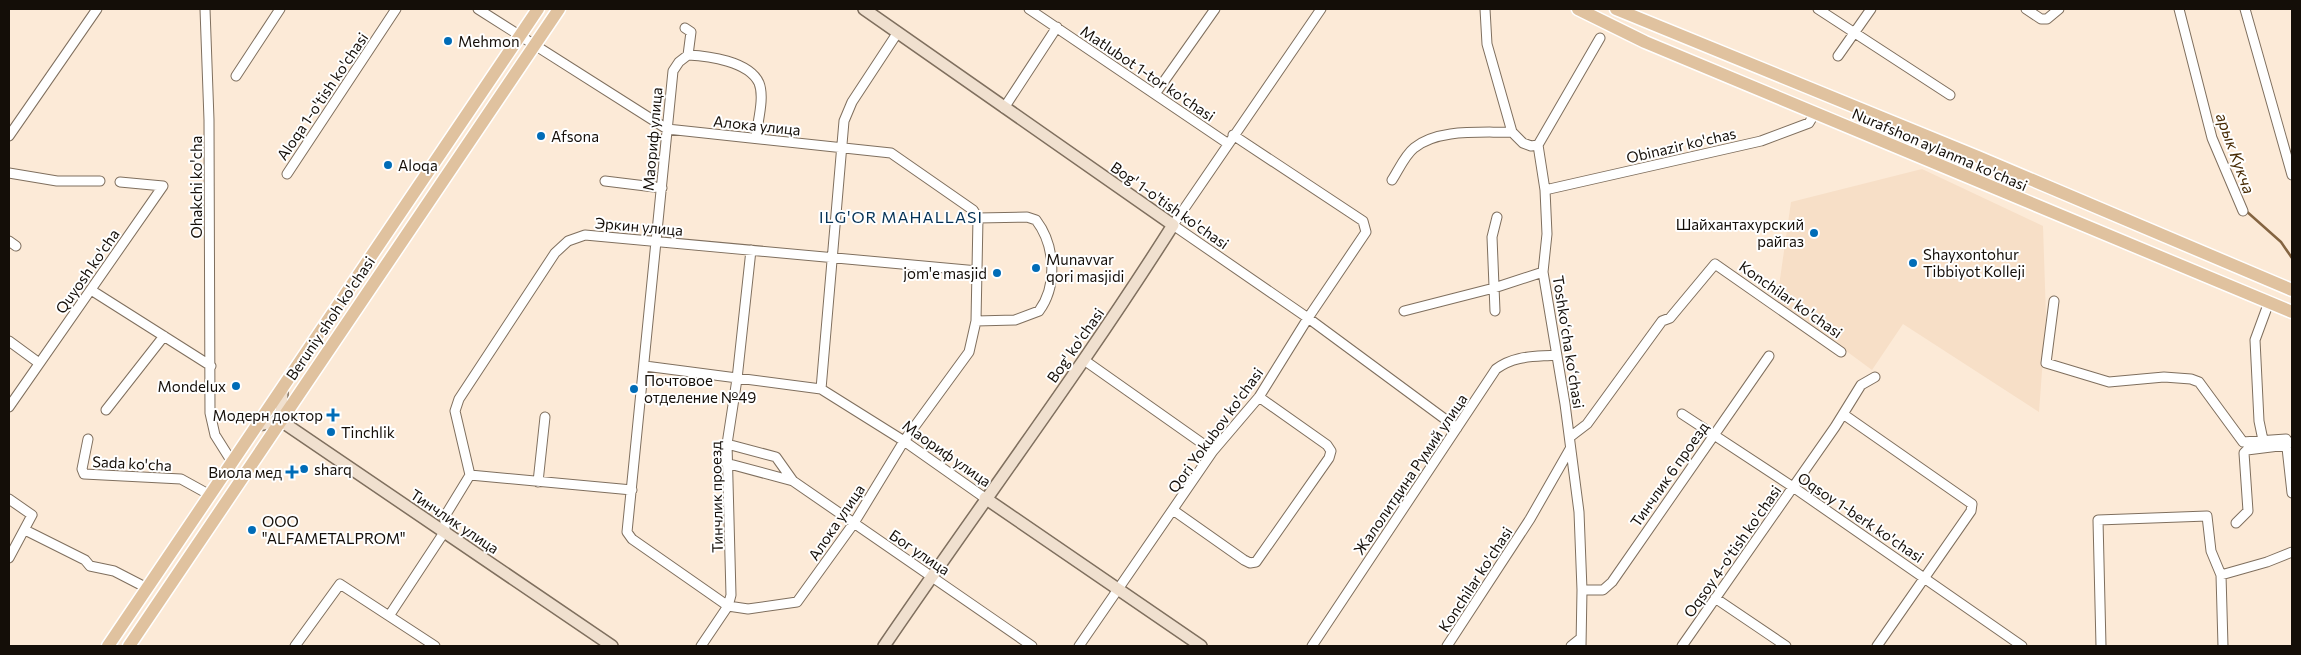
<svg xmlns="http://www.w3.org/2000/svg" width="2301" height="655" font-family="Commissioner,sans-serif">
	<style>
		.built { fill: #f7dfc7 }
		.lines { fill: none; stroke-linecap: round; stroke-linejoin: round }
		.stream { stroke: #846441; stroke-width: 2.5 }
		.street-casing { stroke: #7f6f5e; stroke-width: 11 }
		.secondary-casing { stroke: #7f6f5e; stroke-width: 14 }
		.primary-casing { stroke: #fff; stroke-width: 15 }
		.street { stroke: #fff; stroke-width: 9 }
		.secondary { stroke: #f0e0cf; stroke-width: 11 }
		.primary { stroke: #e0c29f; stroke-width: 12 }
		.poi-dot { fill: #006cb7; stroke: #fff; stroke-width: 2 }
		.labels { text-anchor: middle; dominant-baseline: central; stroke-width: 4; stroke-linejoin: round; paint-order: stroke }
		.poi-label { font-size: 15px; fill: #140e08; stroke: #fff; text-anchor: start }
		.street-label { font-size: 15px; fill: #140e08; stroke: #fff }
		.water-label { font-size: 16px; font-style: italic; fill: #452800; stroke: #fff }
		.neighbourhood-label { font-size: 16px; letter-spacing: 1px; fill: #043155; stroke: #fff }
	</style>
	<rect width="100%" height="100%" fill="#fcead7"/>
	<path class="built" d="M1922 169 2043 226 2046 317 2039 412 1903 324 1872 370 1777 300 1791 202Z"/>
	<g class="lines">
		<path class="stream" d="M2245 210 2281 242 2292 258"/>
		<defs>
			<path id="street" d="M205 9 209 120 210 413 215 435 232 462
				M478 9 667 129 891 153 973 210 978 218 976 321 969 352 904 441 854 523 797 602 748 609 728 606 632 539 627 532 673 71 679 62 688 55C708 56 749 61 759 83 765 98 757 123 756 138
				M1029 9 1227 143
				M1321 9 1173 225 1308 318 1457 428
				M1485 9 1487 44 1512 132 1523 143 1531 146 1538 145
				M1818 9 1950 95
				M2026 9 2041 19H2047L2059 9
				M2179 9 2212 138 2243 211
				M2245 9 2292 175
				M685 28 691 32 688 55
				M1838 56 1871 9
				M236 76 280 9
				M1155 94 1215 9
				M1004 108 1057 27
				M9 136 97 9
				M9 173 57 181H100
				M287 174 396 9
				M1392 180C1398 171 1405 155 1414 148 1438 128 1482 133 1512 132
				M605 181 662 188
				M1545 190 1761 141 1809 123 1815 113
				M9 241 16 246
				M91 290 211 366
				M2054 301 2046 363 2109 382 2164 377 2191 379 2199 382 2243 442 2286 439 2292 493
				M1404 311 1494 288 1543 272
				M1495 311 1492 237 1497 217
				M976 321 1015 320 1039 311C1058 285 1055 245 1036 220L1027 217 978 218
				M9 341 39 363
				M1084 360 1213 451
				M645 366 821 389 904 441 985 498
				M821 389 844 121 852 102 898 32
				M9 407 163 186 120 182
				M106 410 164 336
				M1682 414 1793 487 2022 646
				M1843 414 1972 504 1971 511 1877 646
				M1570 437 1587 424 1662 321 1670 318 1715 264 1841 352
				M88 439 82 469 84 474 181 479 210 495
				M2263 440 2259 421 2255 340 2269 302
				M727 444 776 457 793 481
				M726 463 793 481 1032 646
				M470 475 632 490
				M538 482 545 417
				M9 499 32 515 9 558
				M1173 510 1244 560 1250 563 1256 562 1329 458 1331 451 1327 445 1259 397
				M2236 523 2248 511 2244 453 2247 450 2287 445 2291 442
				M25 530 85 560 90 566 114 571 147 588
				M2221 575 2267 562 2292 552
				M1582 590H1603L1612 582 1769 356
				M1715 598 1786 646
				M389 616 445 531V516L470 475 455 411 459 399 555 253 568 241 585 235 978 271
				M295 646 340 584 435 646
				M701 646 728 606 731 595 727 444 737 379 751 250
				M1079 646 1213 451 1259 397 1308 318 1366 232 1363 221 1233 135
				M1312 646 1496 369C1515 355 1534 357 1556 355
				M1447 646 1530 519 1570 449
				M1571 646 1581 638
				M1581 646 1582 590 1579 512 1565 404 1543 272 1547 234 1545 190 1538 145 1600 38
				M1682 646 1835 427 1861 385 1875 377
				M2101 646 2098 520 2207 516 2211 551 2221 575 2223 646"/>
			<path id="secondary" d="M864 9 1173 225C1082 369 980 505 884 646
				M281 421 282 389
				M257 425 281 421 612 646
				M985 498 1201 646"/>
			<path id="primary" d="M1578 9 1645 42 2292 312
				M1616 9 1978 157 2292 290
				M108 646 538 9
				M129 646 559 9"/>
		</defs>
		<use href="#street" class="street-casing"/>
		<use href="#secondary" class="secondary-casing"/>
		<use href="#primary" class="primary-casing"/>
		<use href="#street" class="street"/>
		<use href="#secondary" class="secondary"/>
		<use href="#primary" class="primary"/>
	</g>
	<g class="poi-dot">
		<circle cx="448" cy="41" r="5"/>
		<circle cx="541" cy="136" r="5"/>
		<circle cx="388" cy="165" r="5"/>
		<circle cx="1814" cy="233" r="5"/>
		<circle cx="1913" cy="263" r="5"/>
		<circle cx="1036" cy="268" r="5"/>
		<circle cx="997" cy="273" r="5"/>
		<circle cx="236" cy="386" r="5"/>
		<circle cx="634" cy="389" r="5"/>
		<path d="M330.5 407.5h5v5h5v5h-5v5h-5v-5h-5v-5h5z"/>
		<circle cx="331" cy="432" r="5"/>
		<circle cx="304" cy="469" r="5"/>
		<path d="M289.5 464.5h5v5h5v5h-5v5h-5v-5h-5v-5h5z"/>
		<circle cx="252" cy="530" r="5"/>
	</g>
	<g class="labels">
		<g class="poi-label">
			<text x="458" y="41">Mehmon</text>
			<text x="551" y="136">Afsona</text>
			<text x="398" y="165">Aloqa</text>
			<text x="1804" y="224" text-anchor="end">Шайхантахурский<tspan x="1804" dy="17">райгаз</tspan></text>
			<text x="1923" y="254">Shayxontohur<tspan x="1923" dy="17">Tibbiyot Kolleji</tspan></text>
			<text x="1046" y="259">Munavvar<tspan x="1046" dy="17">qori masjidi</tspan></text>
			<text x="987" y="273" text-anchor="end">jom'e masjid</text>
			<text x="644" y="380">Почтовое<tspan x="644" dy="17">отделение №49</tspan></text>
			<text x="226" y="386" text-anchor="end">Mondelux</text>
			<text x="323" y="415" text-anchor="end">Модерн доктор</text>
			<text x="341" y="432">Tinchlik</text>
			<text x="314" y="469">sharq</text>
			<text x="282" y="472" text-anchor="end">Виола мед</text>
			<text x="262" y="521">OOO<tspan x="262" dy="17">"ALFAMETALPROM"</tspan></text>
		</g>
		<g class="street-label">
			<text transform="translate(1148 73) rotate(34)">Matlubot 1-tor ko'chasi</text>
			<text transform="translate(322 96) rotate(-56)">Aloqa 1-o'tish ko'chasi</text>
			<text transform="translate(757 125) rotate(6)">Алока улица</text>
			<text transform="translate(652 139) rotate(-85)">Маориф улица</text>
			<text transform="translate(1681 145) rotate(-13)">Obinazir ko'chas</text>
			<text transform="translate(1940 149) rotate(23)">Nurafshon aylanma ko'chasi</text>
			<text transform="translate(196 187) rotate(-90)">Ohakchi ko'cha</text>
			<text transform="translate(1170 205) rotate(35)">Bog' 1-o'tish ko'chasi</text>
			<text transform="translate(639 226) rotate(5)">Эркин улица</text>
			<text transform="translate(87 271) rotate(-55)">Quyosh ko'cha</text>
			<text transform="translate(1791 299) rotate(35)">Konchilar ko'chasi</text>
			<text transform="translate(330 318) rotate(-56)">Beruniy shoh ko'chasi</text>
			<text transform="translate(1569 342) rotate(81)">Toshkoʻcha koʻchasi</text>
			<text transform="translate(1075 345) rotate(-55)">Bog' ko'chasi</text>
			<text transform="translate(1215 430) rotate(-54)">Qori Yokubov ko'chasi</text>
			<text transform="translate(947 453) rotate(35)">Маориф улица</text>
			<text transform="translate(132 463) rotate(3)">Sada ko'cha</text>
			<text transform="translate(1410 474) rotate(-56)">Жалолитдина Румий улица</text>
			<text transform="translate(1669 474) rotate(-55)">Тинчлик 6 проезд</text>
			<text transform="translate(716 497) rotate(-91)">Тинчлик проезд</text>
			<text transform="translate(1861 517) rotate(34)">Oqsoy 1-berk ko'chasi</text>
			<text transform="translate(455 521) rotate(34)">Тинчлик улица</text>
			<text transform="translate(836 522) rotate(-56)">Алока улица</text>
			<text transform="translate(1732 551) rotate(-55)">Oqsoy 4-o'tish ko'chasi</text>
			<text transform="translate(920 552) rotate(34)">Бог улица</text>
			<text transform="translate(1475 579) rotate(-57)">Konchilar ko'chasi</text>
		</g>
		<g class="water-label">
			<text transform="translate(2236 153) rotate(70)">арык Кукча</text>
		</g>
		<g class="neighbourhood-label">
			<text x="901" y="216">ILG'OR MAHALLASI</text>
		</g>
	</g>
	<rect width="2301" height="655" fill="none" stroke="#140e08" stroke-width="20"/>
</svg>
